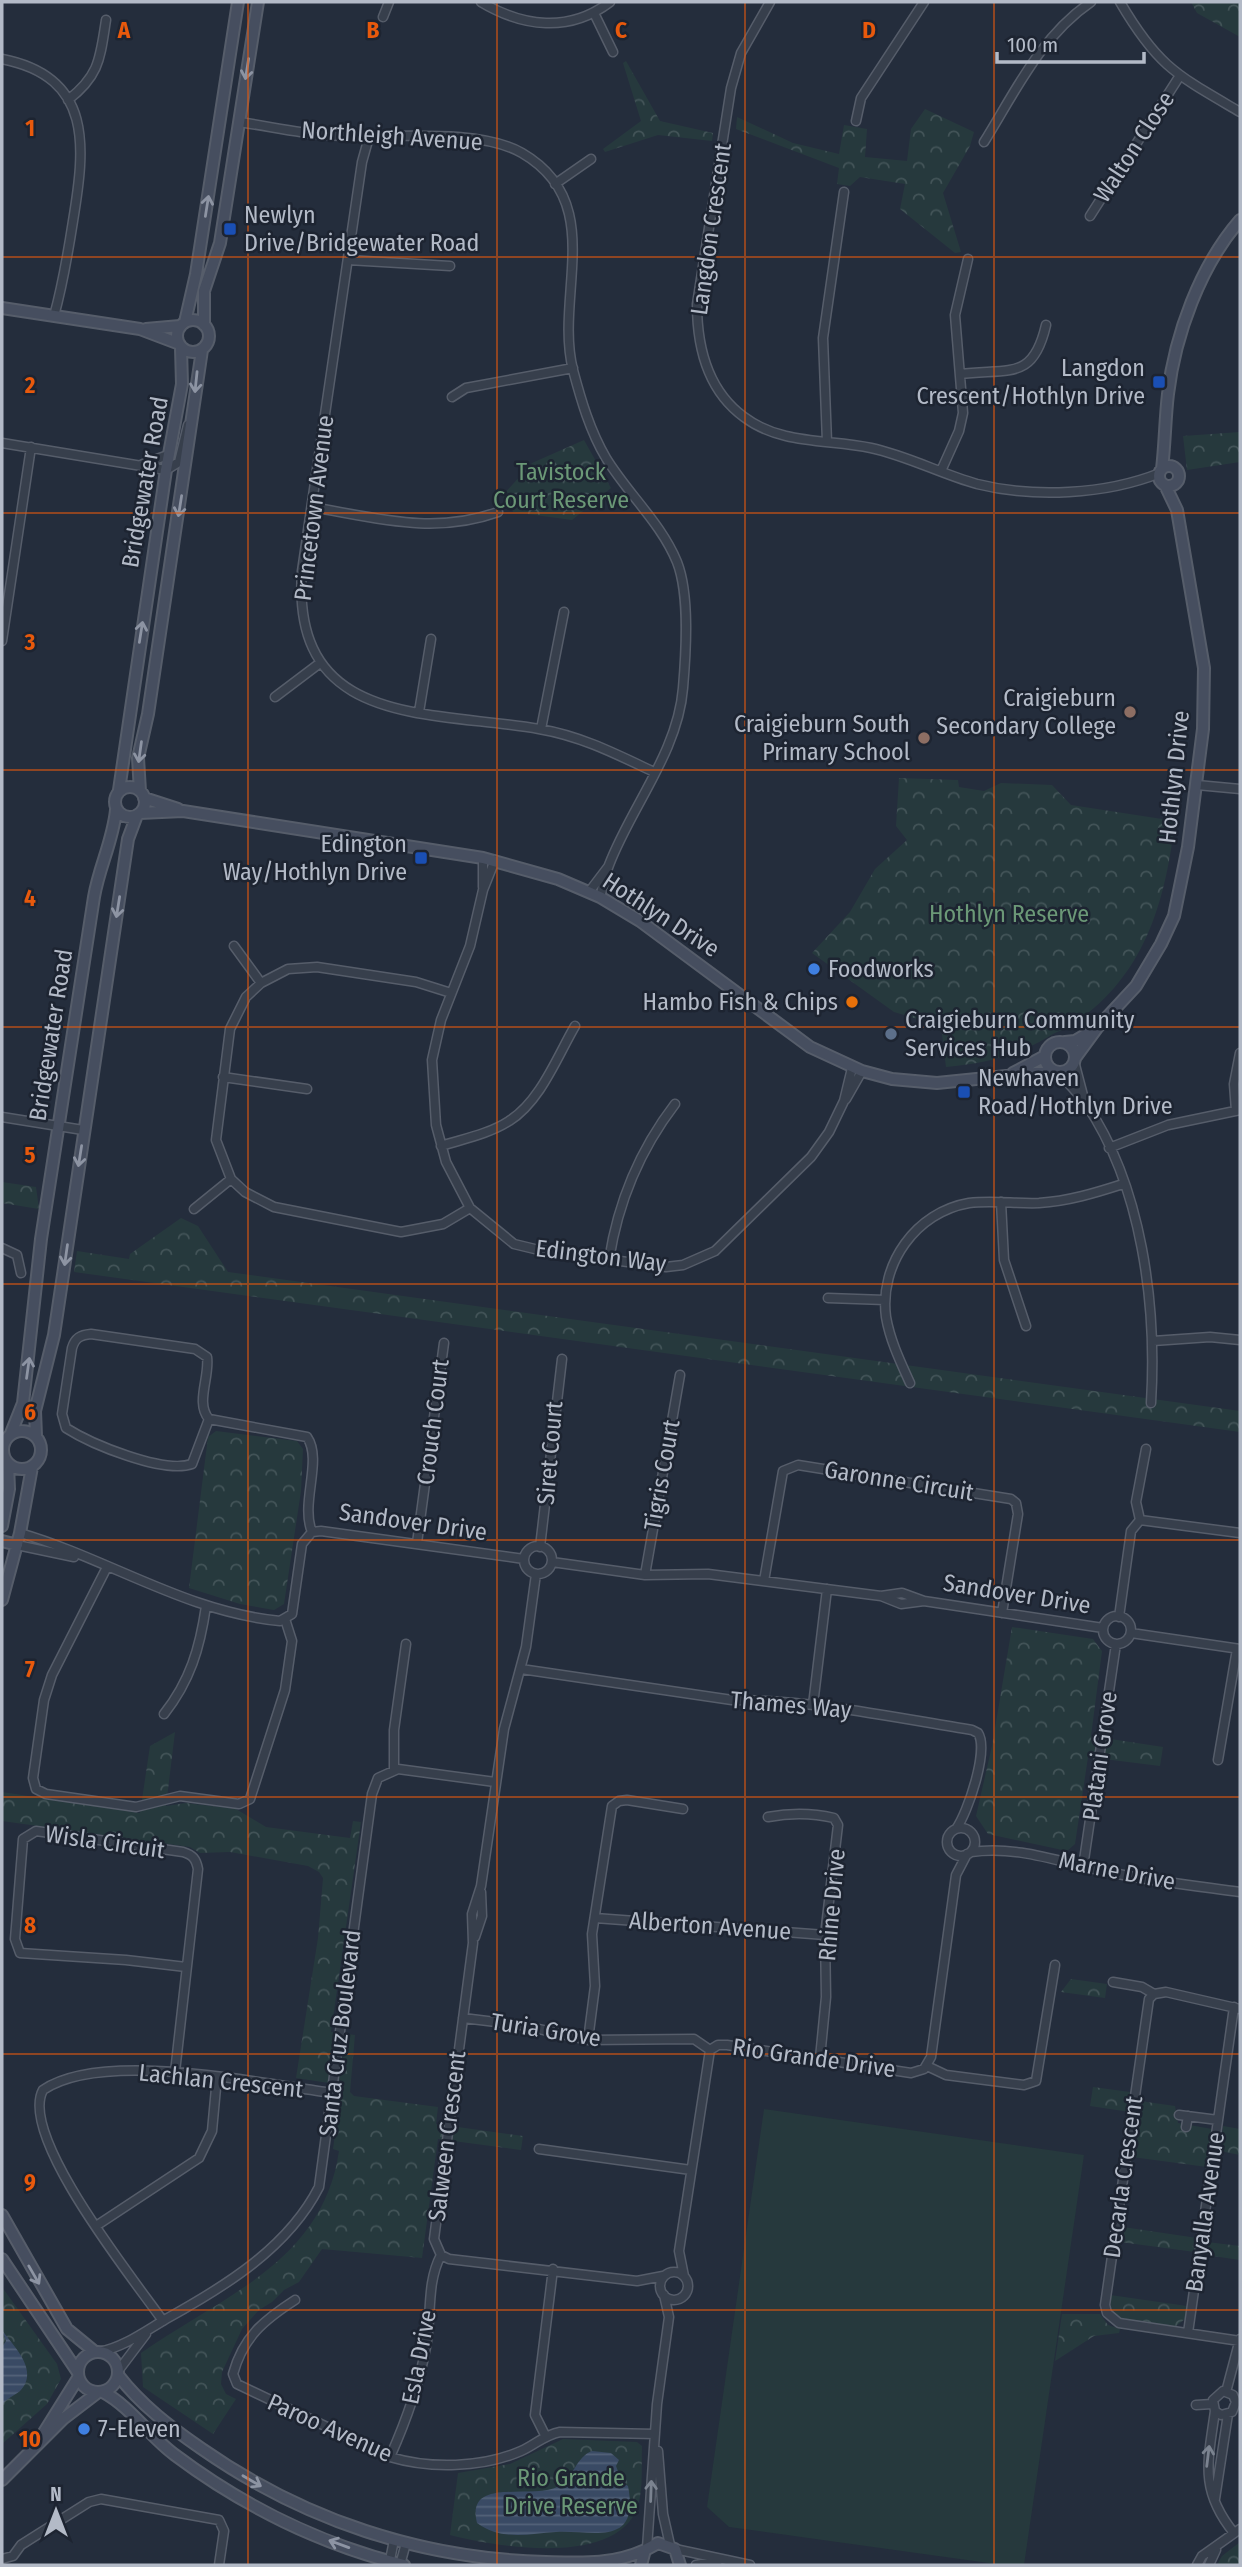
<svg xmlns="http://www.w3.org/2000/svg" width="1242" height="2567" font-family="'Fira Sans Condensed',sans-serif">
	<style>
		.grass { fill: #26393d }
		.forest { fill: url(#forest-crowns) }
		.water { fill: url(#water-rules) }
		.lines { fill: none; stroke-linecap: round; stroke-linejoin: round }
		.street-casing { stroke: #565d6a; stroke-width: 11 }
		.secondary-casing { stroke: #565d6a; stroke-width: 14 }
		.street { stroke: #373f4c; stroke-width: 8 }
		.secondary { stroke: #464e5f; stroke-width: 10 }
		.oneway { stroke: #8d94a3 }
		.oneway2 { stroke: #7b8390 }
		.grid { fill: none; stroke: #e8590c; stroke-width: 2; stroke-opacity: 0.55 }
		.transit-dot { fill: #1a4fb4; stroke: #1d2431; stroke-width: 2.5 }
		.education-dot { fill: #8d6e63; stroke: #1d2431; stroke-width: 2.5 }
		.shop-dot { fill: #3f7fe0; stroke: #1d2431; stroke-width: 2.5 }
		.food-dot { fill: #e8710a; stroke: #1d2431; stroke-width: 2.5 }
		.service-dot { fill: #5c6f8a; stroke: #1d2431; stroke-width: 2.5 }
		.labels { text-anchor: middle; dominant-baseline: central; stroke-width: 5; stroke-linejoin: round; paint-order: stroke }
		.street-label { font-size: 24px; fill: #b3bac7; stroke: #1d2431 }
		.poi-label { font-size: 24px; fill: #b3bac7; stroke: #1d2431; text-anchor: start }
		.park-label { font-size: 24px; fill: #6b9877; stroke: #1d2431 }
		.grid-label { font-size: 23px; text-anchor: middle; font-weight: bold; fill: #e8590c; stroke: #1d2431; stroke-width: 5; stroke-linejoin: round; paint-order: stroke }
	</style>
	<defs>
		<pattern id="forest-crowns" width="20" height="18" patternUnits="userSpaceOnUse" patternTransform="scale(1.75)"><rect width="20" height="18" fill="#26393d"/><path d="M2 6a3 3 0 1 1 6 0M12 15a3 3 0 1 1 6 0" fill="none" stroke="#435458"/></pattern>
		<pattern id="water-rules" width="6" height="5" patternUnits="userSpaceOnUse" patternTransform="scale(1.75)"><rect width="6" height="5" fill="#394a64"/><path d="M0 2.5h6" fill="none" stroke="#536279"/></pattern>
	</defs>
	<rect width="100%" height="100%" fill="#242d3c"/>
	<path class="grass" d="M764 2109 1084 2155 1024 2565H1003L729 2527 707 2507Z"/>
	<path class="forest" d="M1191 2H1240V37L1197 13Z
		M626 61 660 121 713 133 712 141 658 135 605 152 603 149 641 121 623 63Z
		M925 109 974 132 970 146 943 193 961 252 955 253 900 209 905 184 860 177 850 186 837 184 839 168 736 129 737 117 793 143 839 154 844 125 867 129 865 157 907 161 911 129Z
		M1240 432V462L1187 470 1183 436Z
		M584 440 611 488 572 520 513 512 510 503 502 496 532 463Z
		M899 778 958 780 959 787 984 791 1001 783 1052 785 1071 805 1175 821C1165 903 1145 976 1072 1025 1064 1030 1055 1032 1048 1037 1016 1056 983 1064 946 1067L941 1026 894 1012 812 953 850 912 875 869 907 840 896 826Z
		M2 1182 36 1187 39 1209 2 1203Z
		M181 1218 198 1226 228 1272 1240 1411V1432L74 1272 77 1251 129 1259 130 1254Z
		M216 1431 297 1441 303 1449 301 1491 284 1604 274 1610 240 1604 189 1588 208 1437Z
		M1012 1627 1093 1639 1102 1651 1091 1736 1163 1747 1160 1766 1088 1757 1075 1844 1067 1851 988 1834 976 1816 992 1746Z
		M175 1732 166 1806 186 1803 236 1809 266 1827 350 1838 353 1821 361 1822 331 2032 355 2035 350 2092 354 2096 438 2107 436 2124 523 2136 521 2150 438 2139 422 2258 322 2249 299 2282 284 2290 272 2302 259 2310 242 2329 222 2372 221 2384 226 2394 236 2399 213 2434 143 2387 141 2353C222 2296 323 2262 339 2151L333 2149 342 2085 296 2078 318 1938 323 1878 319 1872 308 1866 230 1852 200 1853 190 1847 2 1821V1792L140 1813 150 1746Z
		M1071 1979 1107 1984 1105 1998 1061 1992Z
		M1093 2087 1130 2092V2112L1090 2106Z
		M1140 2101 1175 2106 1178 2123 1212 2129 1207 2167 1132 2157Z
		M1223 2126 1240 2129V2155L1220 2151Z
		M1123 2227 1197 2238 1195 2252 1120 2242Z
		M1207 2242 1240 2246V2260L1206 2255Z
		M2 2287 57 2364 61 2379 47 2404 2 2444Z
		M1110 2295 1187 2306 1185 2319 1175 2327 1116 2319 1109 2307Z
		M1062 2314H1100L1108 2325 1120 2329 1119 2333 1094 2336 1055 2361Z
		M563 2439 637 2442 642 2446C641 2466 644 2492 636 2511 611 2566 496 2547 450 2535L458 2473 510 2464Z
		M1240 2542V2565H1217L1222 2556Z"/>
	<path class="water" d="M2 2330C13 2346 40 2370 20 2391 14 2396 7 2398 2 2405V2347L6 2341Z
		M592 2451 611 2453 619 2460 616 2466 622 2482 628 2486C640 2548 593 2530 556 2532 528 2534 502 2541 477 2523 465 2475 533 2501 559 2486 574 2477 576 2457 592 2451Z"/>
	<g class="lines">
		<defs>
			<path id="street" d="M481 2C523 27 569 33 610 2
				M770 2 741 53 731 88 697 304C697 347 707 390 744 417 781 445 828 439 871 448 908 456 941 474 977 484 1033 498 1105 495 1160 473
				M1120 2C1158 67 1177 75 1240 112
				M594 13 613 52
				M383 17 389 2
				M2 59C94 77 85 148 73 221 68 253 63 284 54 316
				M68 100C100 75 100 58 106 20
				M856 121 861 98 924 2
				M239 122C268 126 297 133 326 135 381 140 475 126 522 153 608 203 554 295 573 370 581 400 590 431 606 458 628 494 661 523 677 562 690 595 686 653 683 688 678 752 631 807 609 865 605 875 603 887 600 897
				M369 137 362 162 302 571C291 728 429 710 539 729 581 736 616 754 654 772
				M984 142C1015 92 1041 36 1091 2
				M555 184 591 159
				M1090 216 1179 77
				M348 260 450 266
				M960 374C1010 368 1033 381 1046 325
				M452 397 466 388 573 368
				M827 442 823 338 844 192
				M2 443 166 470 179 462 188 425
				M143 464 168 455
				M941 471 959 431 963 413 955 315 968 259
				M312 507C377 518 434 535 498 512
				M2 641 31 447
				M275 697 320 663
				M419 712 431 639
				M541 729 564 612
				M1197 785 1240 789
				M495 860 483 890 470 946 441 1020 432 1060 436 1125 446 1162 470 1208 514 1244 543 1251 666 1267 683 1265 715 1251 811 1157 829 1132 844 1101 852 1068
				M483 887V858
				M589 892 608 867
				M234 946 261 983
				M451 993 416 982 317 967 288 969 261 983 246 997 230 1029 216 1140 231 1179 245 1192 274 1207 401 1232 443 1224 470 1208
				M1074 1061 1085 1103
				M1058 1072C1067 1082 1078 1093 1086 1104 1142 1186 1157 1306 1151 1403
				M223 1077 307 1089
				M846 1099 862 1071
				M1236 1111 1234 1084 1240 1053
				M2 1117 83 1130
				M441 1146C463 1139 489 1134 509 1121 540 1102 557 1057 575 1026
				M1109 1148 1168 1125 1240 1110
				M1001 1202 1004 1260 1026 1326
				M194 1209 231 1179
				M2 1248 17 1255 21 1273
				M609 1260C618 1202 639 1151 675 1104
				M828 1298 885 1300
				M91 1334 195 1349 207 1357C210 1377 195 1403 209 1419L192 1464C163 1474 91 1444 66 1428L62 1414 72 1348C75 1338 80 1335 91 1334Z
				M1153 1341 1210 1337 1240 1340
				M910 1383C900 1361 890 1340 886 1317 879 1264 916 1212 969 1203 993 1200 1016 1204 1039 1203 1069 1201 1095 1193 1123 1184
				M209 1419 307 1437C323 1460 300 1503 312 1532
				M2 1454 3 1455
				M1140 1520 1136 1502 1146 1449
				M20 1533C109 1559 186 1612 280 1621L292 1614 302 1544 312 1532 321 1531 524 1559
				M417 1543 444 1343
				M17 1545 74 1557
				M524 1560a14 14 0 1 1 28 0a14 14 0 1 1-28 0Z
				M540 1547 562 1359
				M552 1562 645 1575 708 1574 881 1596 902 1593 924 1601
				M107 1567 52 1675 44 1700 33 1778 36 1789 46 1794 136 1807 180 1796 239 1804 250 1799 285 1690 292 1641 285 1619
				M536 1574 526 1647 504 1729 481 1886 472 1914 473 1943 434 2239 441 2255 449 2259 637 2281 663 2276
				M645 1575 680 1375
				M764 1581 783 1471 798 1465 1011 1499 1016 1503 1018 1514 1002 1613
				M881 1596 901 1604 924 1601 1103 1628
				M1103 1630a14 14 0 1 1 28 0a14 14 0 1 1-28 0Z
				M1119 1617 1131 1531 1140 1520 1240 1533
				M1131 1633 1240 1649
				M521 1669 732 1700C812 1700 892 1717 972 1730L978 1733C989 1750 968 1812 956 1829
				M813 1705 827 1589
				M164 1714C190 1681 200 1648 206 1606
				M1218 1760 1237 1649
				M394 1769V1730L406 1644
				M768 1817C789 1813 813 1813 834 1818L838 1825 825 1935 826 1997 820 2058
				M947 1842a14 14 0 1 1 28 0a14 14 0 1 1-28 0Z
				M971 1852C1018 1845 1062 1863 1108 1872 1151 1881 1196 1886 1240 1892
				M1083 1867 1116 1644
				M595 1918 825 1935
				M475 1937 482 1916 481 1892
				M1113 1982 1142 1987 1154 1994
				M463 2018 521 2025 588 2040 694 2039 710 2050
				M588 2040 595 1986 592 1934 612 1806 619 1801 627 1800 683 1809
				M927 2066 946 2075 1024 2085 1036 2081 1055 1965
				M175 2072 198 1869C196 1859 193 1855 183 1852L36 1831 23 1839 15 1939 20 1953 126 1960 186 1967
				M1179 2115 1218 2120
				M1186 2127 1188 2116
				M539 2149 691 2170
				M96 2226 199 2158 212 2131 217 2077
				M660 2286a14 14 0 1 1 28 0a14 14 0 1 1-28 0Z
				M684 2276 679 2251 710 2050 718 2045H727L911 2073 924 2069 931 2057 956 1875 967 1854
				M295 2300C264 2320 243 2337 233 2374L237 2384 390 2457C430 2469 482 2468 521 2451 535 2445 544 2435 560 2432L655 2434
				M163 2321C135 2281 18 2136 43 2090 103 2049 262 2084 333 2093
				M1188 2333 1234 2007
				M1240 2341 1119 2323 1107 2313 1105 2305 1149 1999 1154 1994 1166 1992 1240 2009
				M99 2352C124 2347 144 2332 166 2319 224 2287 288 2248 319 2187L372 1794 378 1778 398 1769 495 1782
				M118 2371 146 2334
				M1226 2392 1240 2339
				M1196 2405 1212 2404
				M1215 2411 1221 2415 1232 2412 1236 2402 1233 2395 1223 2391 1213 2400 1215 2411C1208 2461 1199 2490 1234 2533
				M545 2435 535 2415 553 2269
				M658 2451 663 2514 670 2545
				M390 2457C406 2421 419 2386 426 2347 432 2317 426 2283 441 2255
				M1215 2499 1228 2414
				M647 2548 657 2404 669 2317 664 2295
				M675 2549 750 2565
				M2 2559 13 2556 21 2545 89 2502 101 2499 219 2520 224 2531 219 2565
				M389 2565 394 2540
				M400 2565 406 2543
				M696 2565 718 2561
				M1197 2565 1202 2556 1240 2529
				M1209 2565 1216 2550"/>
			<path id="secondary" d="M2 308 140 329 177 343
				M177 336a16 16 0 1 1 32 0a16 16 0 1 1-32 0Z
				M185 322 196 274 238 2
				M204 325V291L220 243 258 2
				M146 329 180 326
				M1159 476a10 10 0 1 1 20 0a10 10 0 1 1-20 0Z
				M1162 469C1165 444 1165 419 1168 394 1175 335 1200 266 1240 220
				M115 802a15 15 0 1 1 30 0a15 15 0 1 1-30 0Z
				M119 790 166 470 182 384 181 348
				M140 791 138 758 148 714 202 350
				M144 798 178 809
				M140 813 183 811 483 858 558 879 600 897 640 921 810 1047 862 1071 892 1079 937 1083 1055 1071
				M1045 1057a15 15 0 1 1 30 0a15 15 0 1 1-30 0Z
				M1065 1042 1075 1041 1097 1028
				M1075 1058 1097 1028 1136 986 1161 944 1174 916 1188 847 1203 729 1204 668 1177 510 1165 485
				M1013 1073 1045 1056
				M3 1450a19 19 0 1 1 38 0a19 19 0 1 1-38 0Z
				M11 1433 23 1403 41 1239 94 897C99 867 113 841 116 810
				M36 1436 35 1411 54 1335 128 839 137 815
				M2 1526 9 1489 8 1464
				M2 1541 17 1545
				M2 1600 20 1533 32 1467
				M2 2215 67 2329 95 2352
				M2 2259 77 2371
				M78 2372a20 20 0 1 1 40 0a20 20 0 1 1-40 0Z
				M118 2375C141 2405 170 2427 202 2449 304 2520 421 2559 546 2562 582 2563 612 2565 645 2550
				M103 2392C131 2407 149 2436 175 2455 243 2506 322 2545 404 2565
				M43 2434 78 2378
				M2 2480 63 2419 97 2393
				M641 2565 645 2550 658 2543 675 2549 680 2565"/>
		</defs>
		<use href="#street" class="street-casing"/>
		<use href="#secondary" class="secondary-casing"/>
		<use href="#street" class="street"/>
		<use href="#secondary" class="secondary"/>
	</g>
	<defs><path id="oneway-shaft" d="M-6 0H5M1.5-3L5.5 0L1.5 3" fill="none" stroke-width="1.6" stroke-linecap="round" stroke-linejoin="round" transform="scale(1.75)"/></defs>
	<g class="oneway">
		<use href="#oneway-shaft" transform="translate(247 69) rotate(99)"/>
		<use href="#oneway-shaft" transform="translate(207 206) rotate(-81)"/>
		<use href="#oneway-shaft" transform="translate(196 382) rotate(96)"/>
		<use href="#oneway-shaft" transform="translate(180 506) rotate(99)"/>
		<use href="#oneway-shaft" transform="translate(141 632) rotate(-81)"/>
		<use href="#oneway-shaft" transform="translate(140 752) rotate(98)"/>
		<use href="#oneway-shaft" transform="translate(118 907) rotate(99)"/>
		<use href="#oneway-shaft" transform="translate(80 1156) rotate(99)"/>
		<use href="#oneway-shaft" transform="translate(66 1255) rotate(98)"/>
		<use href="#oneway-shaft" transform="translate(28 1368) rotate(-82)"/>
		<use href="#oneway-shaft" transform="translate(34 2275) rotate(60)"/>
		<use href="#oneway-shaft" transform="translate(252 2481) rotate(30)"/>
		<use href="#oneway-shaft" transform="translate(339 2544) rotate(-160)"/>
	</g>
	<g class="oneway2">
		<use href="#oneway-shaft" transform="translate(1208 2456) rotate(-83)"/>
		<use href="#oneway-shaft" transform="translate(651 2491) rotate(-88)"/>
	</g>
	<path class="grid" d="M248 2V2565M497 2V2565M745 2V2565M994 2V2565M2 257H1240M2 513H1240M2 770H1240M2 1027H1240M2 1284H1240M2 1540H1240M2 1797H1240M2 2054H1240M2 2310H1240"/>
	<g class="transit-dot">
		<rect x="223" y="222" width="14" height="14" rx="3.5"/>
		<rect x="1152" y="375" width="14" height="14" rx="3.5"/>
		<rect x="414" y="851" width="14" height="14" rx="3.5"/>
		<rect x="957" y="1085" width="14" height="14" rx="3.5"/>
	</g>
	<g class="education-dot">
		<circle cx="1130" cy="712" r="7"/>
		<circle cx="924" cy="738" r="7"/>
	</g>
	<g class="shop-dot">
		<circle cx="814" cy="969" r="7"/>
		<circle cx="84" cy="2429" r="7"/>
	</g>
	<circle class="food-dot" cx="852" cy="1002" r="7"/>
	<circle class="service-dot" cx="891" cy="1034" r="7"/>
	<g class="labels">
		<g class="street-label">
			<text transform="translate(392 136) rotate(4)">Northleigh Avenue</text>
			<text transform="translate(1134 147) rotate(-57)">Walton Close</text>
			<text transform="translate(711 229) rotate(-82)">Langdon Crescent</text>
			<text transform="translate(145 482) rotate(-80)">Bridgewater Road</text>
			<text transform="translate(314 508) rotate(-83)">Princetown Avenue</text>
			<text transform="translate(1174 777) rotate(-84)">Hothlyn Drive</text>
			<text transform="translate(661 915) rotate(33)">Hothlyn Drive</text>
			<text transform="translate(51 1035) rotate(-81)">Bridgewater Road</text>
			<text transform="translate(601 1256) rotate(7)">Edington Way</text>
			<text transform="translate(433 1422) rotate(-83)">Crouch Court</text>
			<text transform="translate(550 1453) rotate(-85)">Siret Court</text>
			<text transform="translate(662 1475) rotate(-80)">Tigris Court</text>
			<text transform="translate(899 1481) rotate(9)">Garonne Circuit</text>
			<text transform="translate(413 1522) rotate(8)">Sandover Drive</text>
			<text transform="translate(1017 1594) rotate(9)">Sandover Drive</text>
			<text transform="translate(791 1705) rotate(5)">Thames Way</text>
			<text transform="translate(1100 1756) rotate(-82)">Platani Grove</text>
			<text transform="translate(105 1842) rotate(8)">Wisla Circuit</text>
			<text transform="translate(1117 1871) rotate(11)">Marne Drive</text>
			<text transform="translate(832 1905) rotate(-85)">Rhine Drive</text>
			<text transform="translate(710 1926) rotate(4)">Alberton Avenue</text>
			<text transform="translate(546 2030) rotate(9)">Turia Grove</text>
			<text transform="translate(340 2033) rotate(-83)">Santa Cruz Boulevard</text>
			<text transform="translate(814 2058) rotate(8)">Rio Grande Drive</text>
			<text transform="translate(221 2081) rotate(6)">Lachlan Crescent</text>
			<text transform="translate(447 2136) rotate(-83)">Salween Crescent</text>
			<text transform="translate(1123 2177) rotate(-82)">Decarla Crescent</text>
			<text transform="translate(1205 2212) rotate(-82)">Banyalla Avenue</text>
			<text transform="translate(419 2357) rotate(-79)">Esla Drive</text>
			<text transform="translate(330 2428) rotate(24)">Paroo Avenue</text>
		</g>
		<g class="poi-label">
			<text x="244" y="215">Newlyn<tspan x="244" dy="28">Drive/Bridgewater Road</tspan></text>
			<text x="1145" y="368" text-anchor="end">Langdon<tspan x="1145" dy="28">Crescent/Hothlyn Drive</tspan></text>
			<text x="1116" y="698" text-anchor="end">Craigieburn<tspan x="1116" dy="28">Secondary College</tspan></text>
			<text x="910" y="724" text-anchor="end">Craigieburn South<tspan x="910" dy="28">Primary School</tspan></text>
			<text x="407" y="844" text-anchor="end">Edington<tspan x="407" dy="28">Way/Hothlyn Drive</tspan></text>
			<text x="828" y="969">Foodworks</text>
			<text x="838" y="1002" text-anchor="end">Hambo Fish &amp; Chips</text>
			<text x="905" y="1020">Craigieburn Community<tspan x="905" dy="28">Services Hub</tspan></text>
			<text x="978" y="1078">Newhaven<tspan x="978" dy="28">Road/Hothlyn Drive</tspan></text>
			<text x="98" y="2429">7-Eleven</text>
		</g>
		<g class="park-label">
			<text x="561" y="472">Tavistock<tspan x="561" dy="28">Court Reserve</tspan></text>
			<text x="1009" y="914">Hothlyn Reserve</text>
			<text x="571" y="2478">Rio Grande<tspan x="571" dy="28">Drive Reserve</tspan></text>
		</g>
	</g>
	<g class="grid-label">
		<text x="124" y="38">A</text>
		<text x="373" y="38">B</text>
		<text x="621" y="38">C</text>
		<text x="869" y="38">D</text>
		<text x="30" y="136">1</text>
		<text x="30" y="393">2</text>
		<text x="30" y="650">3</text>
		<text x="30" y="906">4</text>
		<text x="30" y="1163">5</text>
		<text x="30" y="1420">6</text>
		<text x="30" y="1677">7</text>
		<text x="30" y="1933">8</text>
		<text x="30" y="2190">9</text>
		<text x="30" y="2447">10</text>
	</g>
	<rect width="1242" height="2567" fill="none" stroke="#b3bac7" stroke-width="7"/>
	<g transform="translate(56 2511)" stroke="#1d2431" stroke-width="5" paint-order="stroke">
	<path d="M0-5L12 26L0 18L-12 26Z" fill="#b3bac7"/>
	<text y="-10" font-size="19" font-weight="bold" text-anchor="middle" fill="#b3bac7">N</text>
	</g>
	<path d="M997 52v10h147v-10" fill="none" stroke="#b3bac7" stroke-width="3.5"/>
	<text x="1007" y="52" font-size="21" fill="#b3bac7" stroke="#1d2431" stroke-width="5" paint-order="stroke">100 m</text>
</svg>
